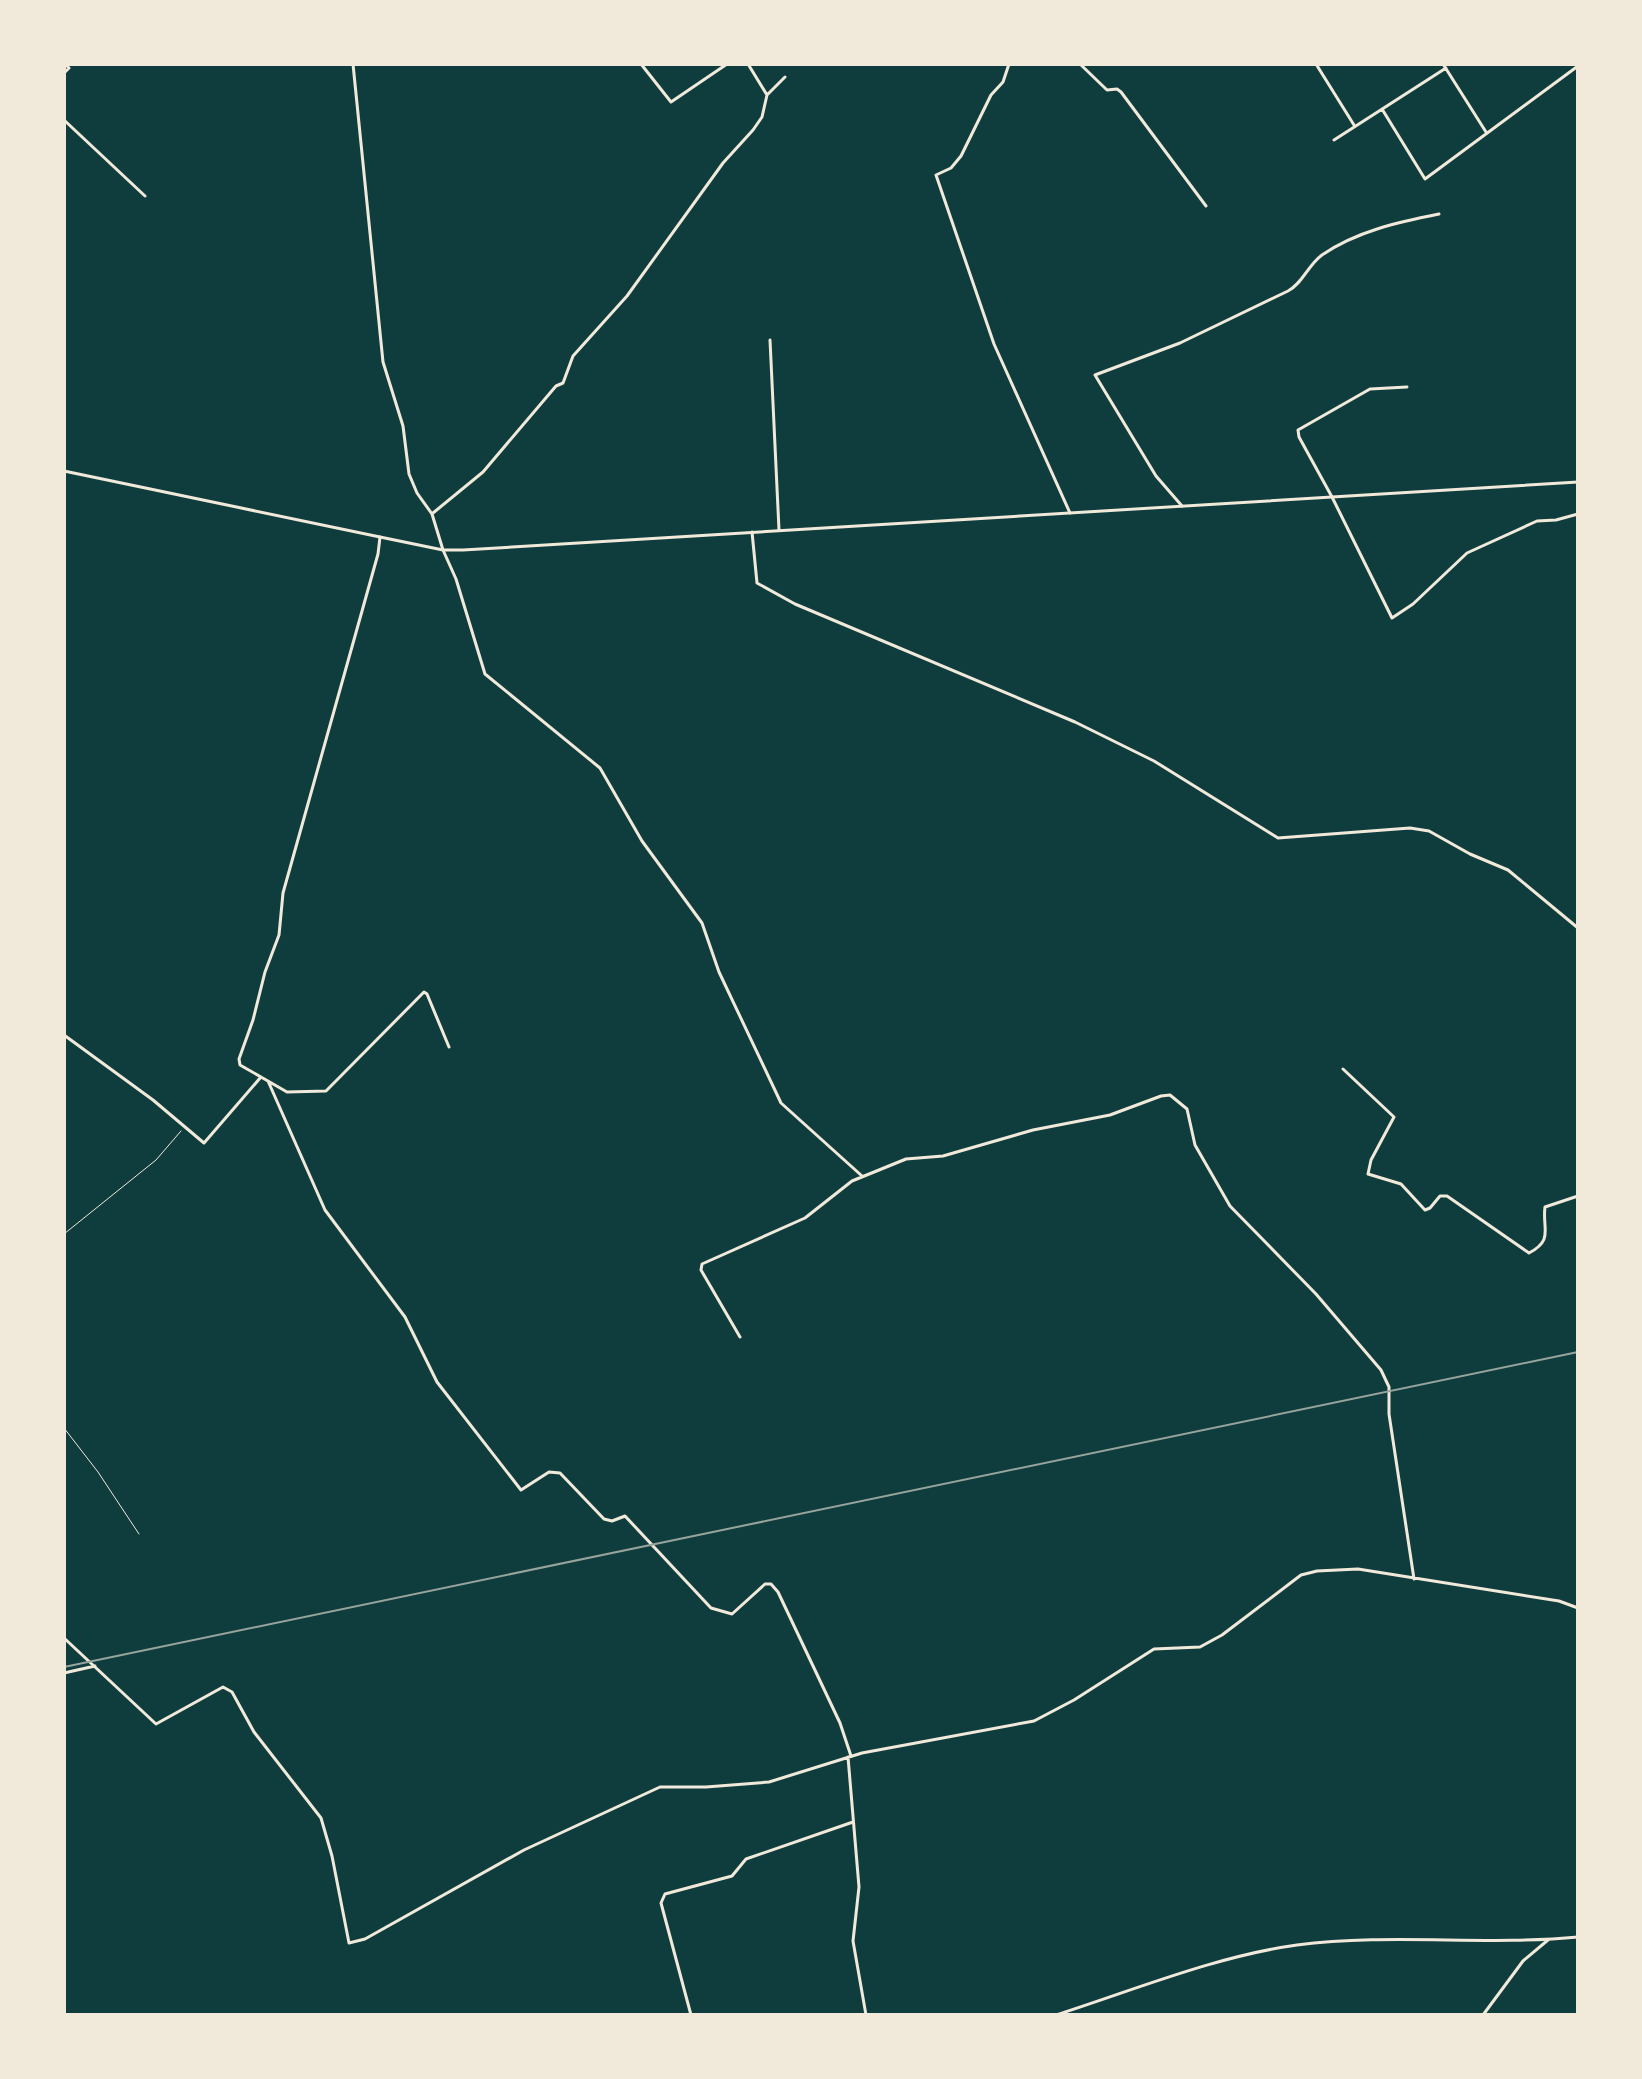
<svg xmlns="http://www.w3.org/2000/svg" width="1642" height="2079" font-family="Figtree,sans-serif">
	<style>
		.lines { fill: none; stroke-linecap: round; stroke-linejoin: round }
		.path { stroke: #f1e9da; stroke-width: 1 }
		.minor { stroke: #f1e9da; stroke-width: 3 }
		.tertiary { stroke: #f1e9da; stroke-width: 3 }
		.rail { stroke: #97a49c; stroke-width: 2 }
	</style>
	<rect width="100%" height="100%" fill="#0f3d3e"/>
	<g class="lines">
		<path class="path" d="M64 1234 156 1160 181 1131
			M64 1428 98 1472 139 1534"/>
		<path class="minor" d="M353 64 383 362 403 426 409 474 417 493 432 514 443 550 456 579 485 674 600 768 642 841 702 923 719 972 781 1103 862 1176
			M641 64 671 102 727 64
			M748 64 767 95
			M1009 64 1003 82 991 95 961 156 951 168 936 175 994 344 1070 513
			M1080 64 1107 90 1117 89 1121 92 1206 206
			M1316 64 1354 125
			M1443 64 1486 132
			M64 73 69 68 65 64
			M1382 109 1425 179 1578 66
			M64 120 145 196
			M1334 140 1446 68
			M770 340 779 530
			M1407 387 1370 389 1298 430 1299 437 1332 497 1392 618 1413 604 1467 553 1537 521 1556 520 1578 514
			M1182 506 1156 476 1095 375 1180 343 1288 291C1303 283 1308 265 1322 255 1357 231 1399 222 1439 214
			M433 513 483 472 556 386 563 383 573 356 627 296 723 163 753 130 762 117 767 95 785 77
			M752 532 757 583 795 604 1075 722 1154 761 1278 838 1410 828 1429 831 1470 854 1508 870 1578 928
			M64 1035 153 1100 204 1143 261 1077 240 1065 239 1059 253 1020 265 972 279 935 283 893 378 554 380 537
			M1343 1069 1394 1117 1371 1160 1368 1174 1401 1184 1425 1210 1430 1208 1440 1196H1447L1529 1253C1554 1240 1542 1229 1545 1207L1578 1196
			M261 1077 287 1092 326 1091 424 992 427 994 449 1047
			M268 1081 325 1210 405 1317 437 1382 521 1490 549 1472 560 1473 604 1519 612 1521 625 1516 711 1608 732 1614 765 1584H771L778 1592 840 1723 851 1756
			M740 1337 701 1270 702 1264 805 1218 852 1181 906 1159 943 1156 1033 1130 1110 1115 1161 1096 1170 1095 1187 1109 1195 1145 1230 1206 1316 1294 1381 1370 1389 1387V1414L1414 1579
			M64 1638 156 1724 223 1687 232 1692 254 1732 321 1818 332 1856 349 1943 365 1939 524 1850 660 1787H706L769 1782 862 1753 1034 1721 1074 1700 1154 1649 1200 1647 1222 1635 1301 1575 1317 1571 1358 1569 1559 1601 1578 1608
			M64 1673 95 1666
			M848 1757 859 1887 853 1941 866 2015
			M691 2015 661 1903 665 1894 732 1876 746 1859 853 1822
			M1483 2015 1523 1961 1548 1940"/>
		<path class="tertiary" d="M64 471 380 537 443 550H463L1578 482
			M1056 2015C1134 1990 1217 1956 1297 1945 1390 1933 1485 1946 1578 1937"/>
		<path class="rail" d="M64 1667 1578 1352"/>
	</g>
	<rect width="1642" height="2079" fill="none" stroke="#f1e9da" stroke-width="132"/>
</svg>
